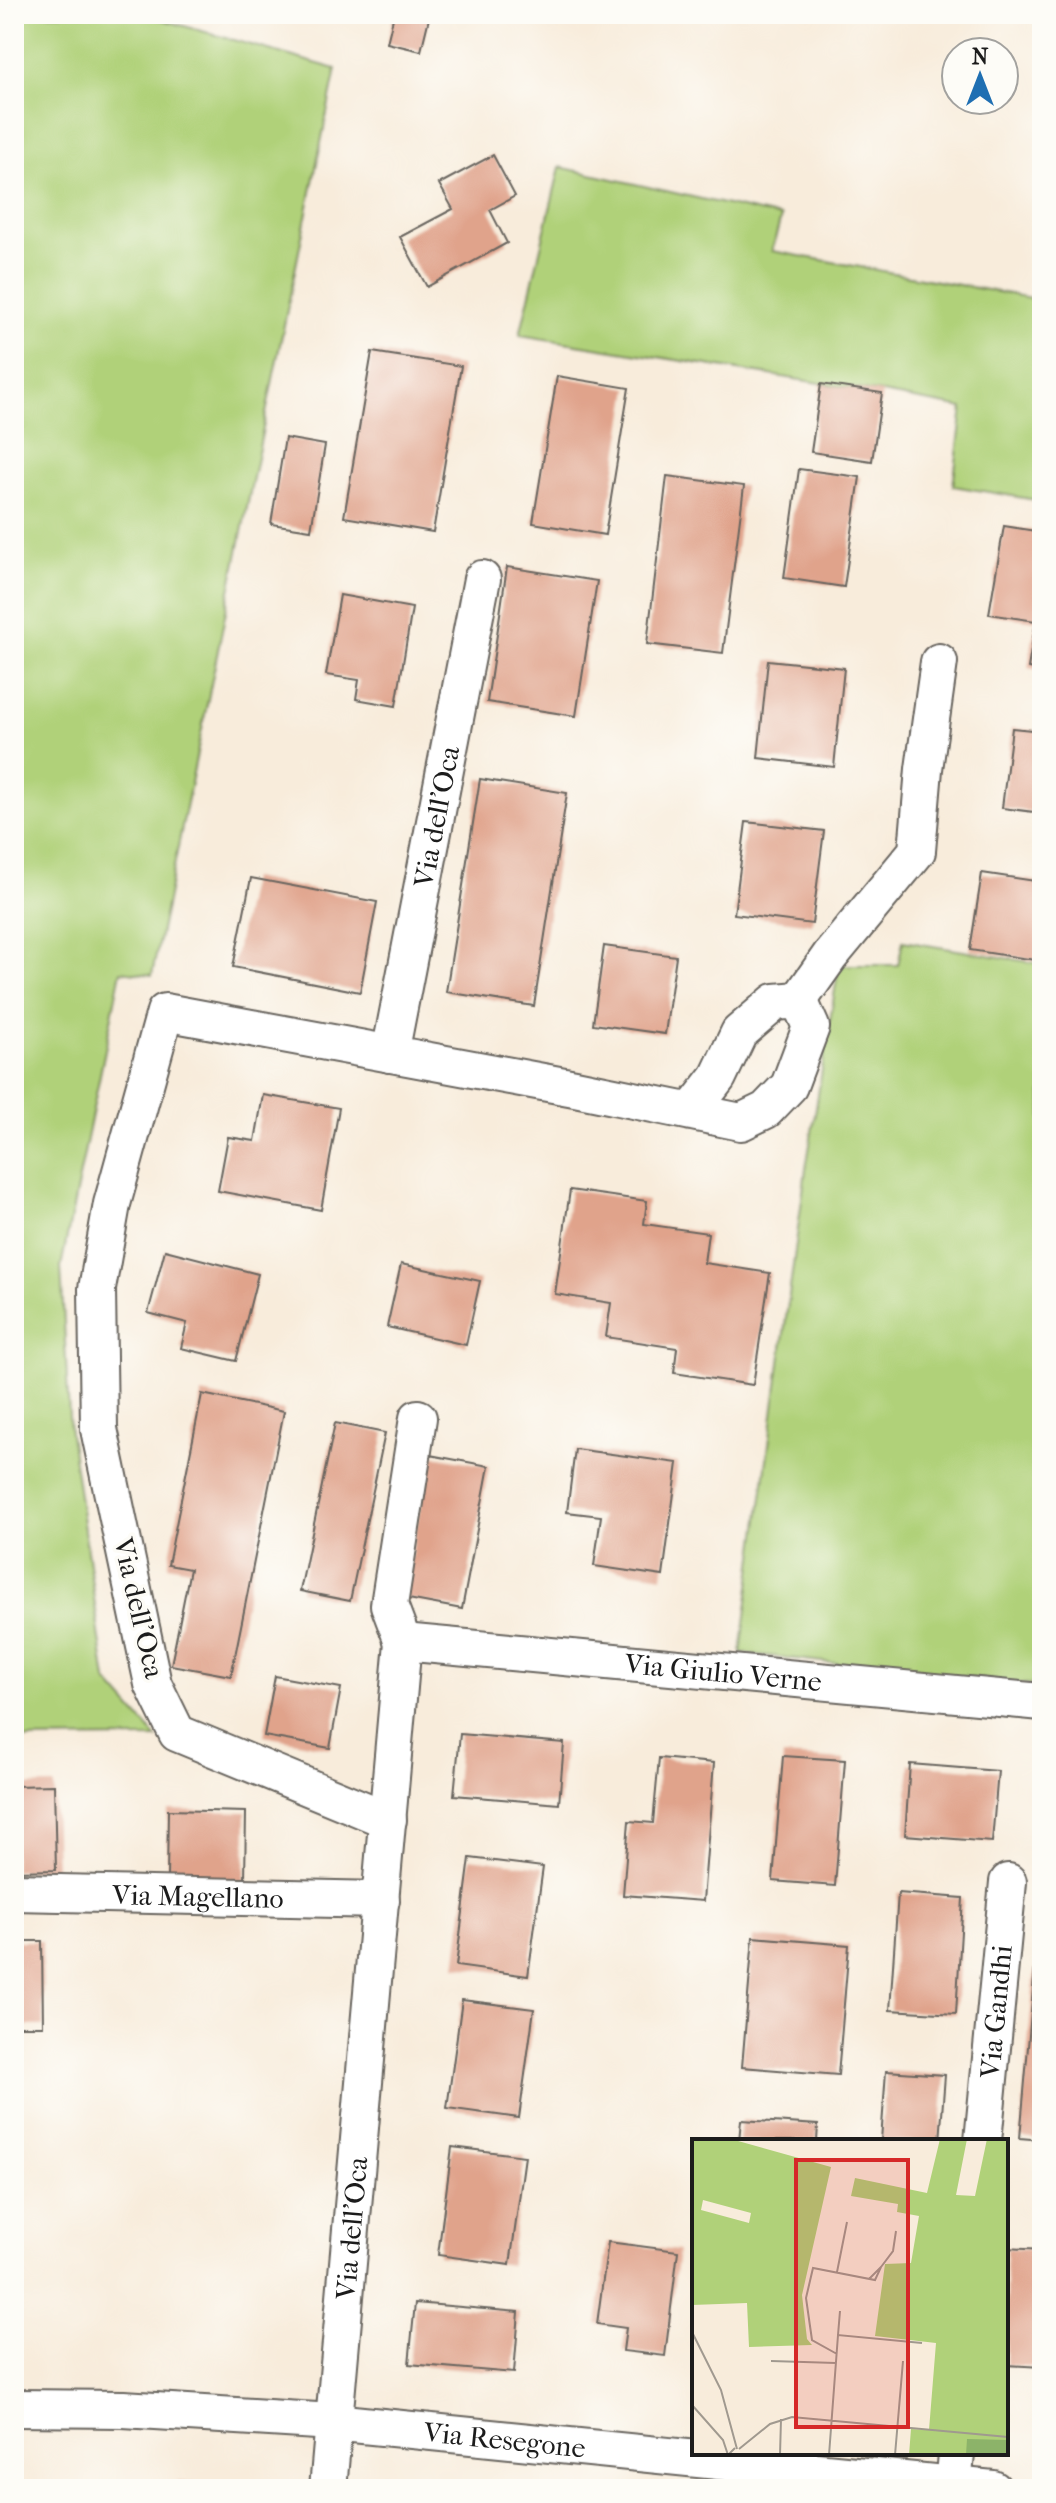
<svg xmlns="http://www.w3.org/2000/svg" width="1056" height="2503" font-family="'IM FELL French Canon',serif">
	<style>
		.green { fill: #b0d179; stroke: #66764a; stroke-width: 2 }
		.building { fill: #e0a38b }
		.lines { fill: none; stroke-linecap: round; stroke-linejoin: round }
		.street-casing { stroke: #69655f; stroke-width: 40 }
		.street { stroke: #fff; stroke-width: 36 }
		.labels { text-anchor: middle; dominant-baseline: central; stroke-width: 7; stroke-linejoin: round; paint-order: stroke }
		.street-label { font-size: 28px; fill: #1c1c1c; stroke: #fdfcf7 }
		.inset-road { fill: none; stroke: #a0998f; stroke-width: 2 }
		.view { fill: #d62828; fill-opacity: 0.15; stroke: #d62828; stroke-width: 4 }
		.inset-edge { fill: none; stroke: #1c1c1c; stroke-width: 4 }
	</style>
	<rect width="100%" height="100%" fill="#fdfcf7"/>
	<filter id="ink" filterUnits="userSpaceOnUse"><feTurbulence type="fractalNoise" baseFrequency=".0125" numOctaves="2"/><feDisplacementMap in="SourceGraphic" scale="16" xChannelSelector="R" yChannelSelector="G"/><feConvolveMatrix kernelMatrix="1 2 1 2 8 2 1 2 1" color-interpolation-filters="sRGB"/></filter>
	<filter id="wash" filterUnits="userSpaceOnUse"><feTurbulence type="fractalNoise" baseFrequency=".006" numOctaves="4" result="noise"/><feDisplacementMap in="SourceGraphic" scale="32" xChannelSelector="R" yChannelSelector="G"/><feGaussianBlur stdDeviation="1.8" result="paint"/><feColorMatrix in="noise" values="0 0 0 0 0 0 0 0 0 0 0 0 0 0 0 0 0 1.4 0 .05"/><feComposite in="paint" operator="in"/></filter>
	<g filter="url(#wash)">
		<rect width="100%" height="100%" fill="#f8ecdb"/>
		<path class="green" d="M14 14H142L336 69 152 975 121 971 61 1267 70 1434 106 1680 157 1738 14 1739Z
			M560 167 781 217 772 251 1042 300V501L953 486 963 408 882 393 520 335Z
			M903 941 1042 964V1686L741 1653 806 1169 838 971 844 965H898Z"/>
		<g id="blocks">
			<path class="building" d="M394 14H430L421 51 387 43Z
				M493 155 515 196 490 210 507 243 427 287 400 237 453 209 439 184Z
				M372 352 461 366 433 532 344 517Z
				M557 376 629 388 605 535 533 523Z
				M821 384 882 393 872 461 811 452Z
				M285 438 325 445 311 530 271 524Z
				M799 469 860 477 844 587 784 578Z
				M667 476 744 486 723 653 647 644Z
				M1004 526 1042 532V670L1028 668 1036 621 989 614Z
				M507 567 597 581 576 716 487 702Z
				M340 595 412 608 396 706 356 699 359 680 326 675Z
				M768 660 844 668 834 767 758 758Z
				M1012 728 1042 731V813L1002 808Z
				M480 779 567 793 534 1006 446 992Z
				M746 822 824 831 812 924 734 914Z
				M982 873 1042 882V961L970 950Z
				M251 878 377 902 360 992 233 967Z
				M604 946 676 956 665 1034 593 1024Z
				M263 1095 339 1108 321 1210 218 1191 228 1137 255 1141Z
				M570 1190 647 1201 644 1224 708 1233 704 1263 770 1273 753 1385 674 1373 677 1348 606 1337 611 1303 555 1294Z
				M165 1250 258 1274 236 1361 181 1348 187 1323 148 1313Z
				M401 1264 480 1281 466 1345 387 1327Z
				M202 1394 284 1411 231 1676 171 1665 190 1569 168 1565Z
				M335 1423 385 1433 350 1601 300 1591Z
				M575 1449 678 1463 663 1576 594 1566 601 1516 567 1512Z
				M430 1455 489 1466 462 1609 403 1598Z
				M275 1676 341 1688 330 1748 264 1736Z
				M460 1734 564 1743 559 1804 454 1795Z
				M783 1756 845 1760 835 1886 773 1881Z
				M659 1758 714 1763 703 1901 623 1895 629 1821 653 1823Z
				M910 1764 998 1771 992 1842 905 1835Z
				M54 1785 56 1870 14 1871V1786Z
				M168 1810 246 1812 245 1881 167 1880Z
				M470 1858 543 1867 528 1976 456 1966Z
				M898 1893 963 1898 956 2014 890 2010Z
				M753 1937 849 1945 838 2075 742 2067Z
				M14 1941H42L43 2026H14Z
				M1035 1967 1042 1968V2140L1020 2138Z
				M462 2000 534 2009 519 2118 447 2108Z
				M886 2071 945 2075 940 2141H881Z
				M741 2120 818 2125 817 2141H739Z
				M452 2147 525 2156 510 2265 438 2255Z
				M608 2242 678 2251 665 2356 623 2351 626 2328 597 2324Z
				M1006 2248 1042 2250V2367L1006 2365Z
				M415 2303 519 2312 514 2373 409 2364Z
				M177 2481 240 2487V2489H177Z"/>
		</g>
	</g>
	<g filter="url(#ink)">
		<use href="#blocks" fill-opacity="0" stroke="#69655f" stroke-width="2"/>
		<g class="lines">
			<defs>
				<g id="street">
					<path d="M799 1000 830 956 917 851 924 769 939 662"/>
					<path id="s1" d="M390 1054 482 579"/>
					<path d="M403 1642 389 1605 418 1418"/>
					<path d="M388 1820 177 1733 153 1684 99 1429 97 1289 112 1204 165 1012 575 1088 741 1122 766 1110 789 1086 811 1027 799 1000 775 1002 739 1033 718 1077 691 1112"/>
					<path id="s2" d="M14 1892 381 1900"/>
					<path id="s3" d="M983 2141 1008 1882"/>
					<path id="s4" d="M14 2408 123 2409 333 2422 993 2489"/>
					<path id="s5" d="M328 2489 403 1642 1042 1702"/>
					<path d="M953 2489 956 2453"/>
				</g>
			</defs>
			<use href="#street" class="street-casing"/>
			<use href="#street" class="street"/>
		</g>
	</g>
	<g class="labels">
		<g class="street-label">
			<text stroke="none"><textPath href="#s1" startOffset="242">Via dell'Oca</textPath></text>
			<text transform="translate(139 1608) rotate(77)">Via dell'Oca</text>
			<text stroke="none"><textPath href="#s5" startOffset="1172">Via Giulio Verne</textPath></text>
			<text stroke="none"><textPath href="#s2" startOffset="184">Via Magellano</textPath></text>
			<text stroke="none"><textPath href="#s3" startOffset="130">Via Gandhi</textPath></text>
			<text stroke="none"><textPath href="#s5" startOffset="262">Via dell'Oca</textPath></text>
			<text stroke="none"><textPath href="#s4" startOffset="492">Via Resegone</textPath></text>
		</g>
	</g>
	<g transform="translate(692 2139)">
		<rect width="316" height="316" fill="#f8ecdb"/>
		<path d="M0 0H39L139 28 110 156 115 200 120 206 57 208 55 164 0 166ZM11 61 59 74 57 84 9 71ZM248 0H275L264 56 283 57 295 0 315 2 316 316H217L219 290 237 291 244 204 183 197 193 125 219 124 227 77 205 73 206 65 159 57 163 39 235 54Z" fill="#b0d179" fill-rule="evenodd"/>
		<path d="M275 300 316 301V316H274Z" fill="#8cb369"/>
		<path class="inset-road" d="M189 128 201 112 204 92M145 133 155 83M0 193 29 251 45 310M146 196 148 172M145 215 120 201 114 159 121 129 183 141 189 128 177 140M79 222 144 224M0 266 31 301 36 316 43 309M47 310 78 285 100 278 316 298M0 315 30 316M88 316 89 280M137 316 146 196 230 204M203 316 211 222"/>
		<path class="view" d="M104 21H216V288H104Z"/>
		<rect width="316" height="316" class="inset-edge"/>
	</g>
	<rect width="1056" height="2503" fill="none" stroke="#fdfcf7" stroke-width="48"/>
	<g transform="translate(980 76)"><circle r="38" fill="#fdfcf7" stroke="#a3a29f" stroke-width="2"/>
	<path d="M0-6L14 30L0 20L-14 30Z" fill="#1f6fb2"/>
	<text y="-12" font-size="22" font-weight="bold" text-anchor="middle" fill="#1c1c1c">N</text>
	</g>
</svg>
